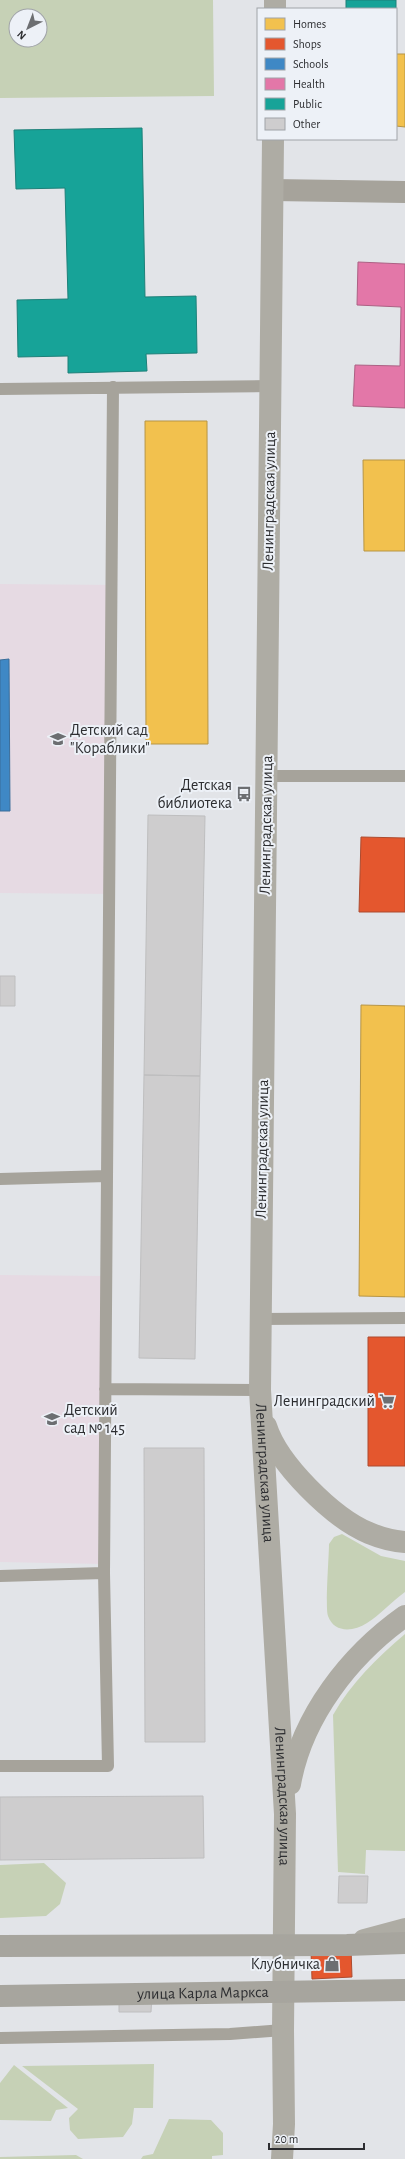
<svg xmlns="http://www.w3.org/2000/svg" width="405" height="2159" font-family="'Alegreya Sans',sans-serif">
	<style>
		.education { fill: #e6dae3 }
		.green { fill: #c6d1b6; fill-rule: evenodd }
		.homes { fill: #f2c14e; stroke: #b79545 }
		.shops { fill: #e4572e; stroke: #ad4b2f }
		.schools { fill: #3f88c5; stroke: #3a6d99 }
		.health { fill: #e377a8; stroke: #ac6184 }
		.public { fill: #17a398; stroke: #1e8079 }
		.building { fill: #cecdce; stroke: #bebebf }
		.lines { fill: none; stroke-linecap: round; stroke-linejoin: round }
		.service { stroke: #a6a39b; stroke-width: 12 }
		.minor { stroke: #a6a39b; stroke-width: 22 }
		.secondary { stroke: #aeaca4; stroke-width: 22 }
		.primary { stroke: #a7a59e; stroke-width: 22 }
		.labels { text-anchor: middle; dominant-baseline: central; stroke-width: 4; stroke-linejoin: round; paint-order: stroke }
		.street-label { font-size: 16px; fill: #2d2e31; stroke: #edf1f7 }
		.poi-label { font-size: 16px; fill: #2d2e31; stroke: #edf1f7; text-anchor: end }
	</style>
	<rect width="100%" height="100%" fill="#e2e4e8"/>
	<path class="education" d="M0 584 116 585 115 894 0 893Z
		M0 1275 106 1276 103 1564 0 1562Z"/>
	<path class="green" d="M0 0H213L214 96 0 98ZM16 16H40V40H16Z
		M342 1534 381 1556 405 1561V1592C392 1601 379 1616 367 1623 353 1632 334 1633 328 1616 325 1607 329 1557 329 1544L334 1537Z
		M405 1634V1851L366 1850 365 1874 338 1872 333 1715C351 1683 377 1658 405 1634Z
		M44 1863 66 1883 60 1904 46 1916 0 1918V1865Z
		M154 2064 153 2108H134L132 2124 123 2137 78 2139 70 2130 69 2118 78 2109 22 2066Z
		M14 2065 68 2108 56 2110 51 2121 0 2120V2083Z
		M169 2119 211 2120 223 2133V2155L212 2156V2159H141L143 2156 153 2154Z
		M76 2155 83 2159H0V2157Z"/>
	<path class="homes" d="M396 54H405V127L396 126Z
		M145 421H207L208 744H146Z
		M363 460H405V551H364Z
		M361 1005 405 1006V1297L359 1296Z"/>
	<path class="shops" d="M361 837 405 838V912H359Z
		M368 1337H405V1466H368Z
		M351 1949 352 1977 312 1979 311 1951Z"/>
	<path class="schools" d="M9 659 10 811H0V660Z"/>
	<path class="health" d="M358 262 405 264V408L353 406 355 365 400 366 401 307 357 305Z"/>
	<path class="public" d="M346 0H396V12V9H346Z
		M142 128 145 297 196 296 197 353 146 354 147 371 68 373V356L18 357 17 300 68 299 65 188 16 189 14 130Z"/>
	<path class="building" d="M148 815 205 816 200 1076 144 1075Z
		M0 976H15V1006H0Z
		M144 1075 200 1076 195 1359 139 1358Z
		M144 1448H204L205 1742H145Z
		M203 1796 204 1858 0 1860V1797Z
		M339 1876H368L367 1903H338Z
		M119 1994 152 1995 151 2012H119Z"/>
	<g class="lines">
		<path class="service" d="M0 389 270 386
			M267 776H405
			M0 1179 107 1176
			M261 1319 405 1318
			M105 1389 260 1390
			M0 1576 104 1573
			M0 1766H108L104 1573 113 387
			M0 2038 230 2034 283 2030"/>
		<path class="minor" d="M273 190 405 192"/>
		<g class="secondary">
			<path d="M275 9V0"/>
			<path id="s1" d="M273 139 260 1390 285 1814 283 2030 284 2124 282 2159"/>
			<path d="M266 1426C278 1464 333 1518 369 1533 381 1538 393 1541 405 1542"/>
			<path d="M290 1784C302 1716 350 1655 405 1616"/>
			<path d="M364 1940 405 1929"/>
		</g>
		<g class="primary">
			<path d="M0 1946 347 1945 405 1943"/>
			<path id="s2" d="M0 1996 405 1990"/>
		</g>
	</g>
	<defs>
		<symbol id="school-bare" viewBox="-9 -9 18 18"><path d="M0-5L7-2L0 1L-7-2ZM-4 1L0 2.5L4 1V4Q0 6-4 4Z" fill="#6c6e71" stroke="#edf1f7" stroke-width="2.5" paint-order="stroke"/></symbol>
		<symbol id="bus-bare" viewBox="-9 -9 18 18"><path d="M-5-6H5V4H4V6H2V4H-2V6H-4V4H-5ZM-3.5-4V0h7V-4ZM-3.5 1.2v1.5H-2V1.2ZM2 1.2v1.5H3.5V1.2Z" fill="#6c6e71" stroke="#edf1f7" stroke-width="2.5" paint-order="stroke"/></symbol>
		<symbol id="supermarket-bare" viewBox="-9 -9 18 18"><path d="M-6-5.5h2.5l.6 2H6L4.5 2H-2.5L-4.4-4H-6ZM-1.5 3.2a1.3 1.3 0 1 0 .1 0ZM3 3.2a1.3 1.3 0 1 0 .1 0Z" fill="#6c6e71" stroke="#edf1f7" stroke-width="2.5" paint-order="stroke"/></symbol>
		<symbol id="shop-bare" viewBox="-9 -9 18 18"><path d="M-5-2.5h2.3a2.7 3.5 0 0 1 5.4 0H5L5.5 6h-11ZM-1.5-2.5h3a1.5 2.3 0 0 0-3 0Z" fill="#6c6e71" stroke="#edf1f7" stroke-width="2.5" paint-order="stroke"/></symbol>
	</defs>
	<g fill-rule="evenodd">
		<use href="#school-bare" x="47" y="728" width="22" height="22"/>
		<use href="#bus-bare" x="233" y="783" width="22" height="22"/>
		<use href="#supermarket-bare" x="376" y="1390" width="22" height="22"/>
		<use href="#school-bare" x="41" y="1408" width="22" height="22"/>
		<use href="#shop-bare" x="321" y="1953" width="22" height="22"/>
	</g>
	<g class="labels">
		<g class="street-label">
			<text transform="translate(269 501) rotate(-89)">Ленинградская улица</text>
			<text transform="translate(266 825) rotate(-89)">Ленинградская улица</text>
			<text transform="translate(262 1149) rotate(-89)">Ленинградская улица</text>
			<text stroke="none"><textPath href="#s1" startOffset="1334">Ленинградская улица</textPath></text>
			<text stroke="none"><textPath href="#s1" startOffset="1658">Ленинградская улица</textPath></text>
			<text stroke="none"><textPath href="#s2" startOffset="203">улица Карла Маркса</textPath></text>
		</g>
		<g class="poi-label">
			<text x="70" y="730" text-anchor="start">Детский сад<tspan x="70" dy="18">"Кораблики"</tspan></text>
			<text x="232" y="785">Детская<tspan x="232" dy="18">библиотека</tspan></text>
			<text x="375" y="1401">Ленинградский</text>
			<text x="64" y="1410" text-anchor="start">Детский<tspan x="64" dy="18">сад № 145</tspan></text>
			<text x="320" y="1964">Клубничка</text>
		</g>
	</g>
	<rect x="257" y="8" width="140" height="132" fill="#edf1f7" stroke="#a0a3a8"/>
	<rect x="265" y="18" width="20" height="12" fill="#f2c14e" stroke="#a0a3a8"/>
	<text x="293" y="28" font-size="12" fill="#2d2e31">Homes</text>
	<rect x="265" y="38" width="20" height="12" fill="#e4572e" stroke="#a0a3a8"/>
	<text x="293" y="48" font-size="12" fill="#2d2e31">Shops</text>
	<rect x="265" y="58" width="20" height="12" fill="#3f88c5" stroke="#a0a3a8"/>
	<text x="293" y="68" font-size="12" fill="#2d2e31">Schools</text>
	<rect x="265" y="78" width="20" height="12" fill="#e377a8" stroke="#a0a3a8"/>
	<text x="293" y="88" font-size="12" fill="#2d2e31">Health</text>
	<rect x="265" y="98" width="20" height="12" fill="#17a398" stroke="#a0a3a8"/>
	<text x="293" y="108" font-size="12" fill="#2d2e31">Public</text>
	<rect x="265" y="118" width="20" height="12" fill="#cecdce" stroke="#a0a3a8"/>
	<text x="293" y="128" font-size="12" fill="#2d2e31">Other</text>
	<g transform="translate(28 28) rotate(222)"><circle r="19" fill="#edf1f7" stroke="#a0a3a8"/>
	<path d="M0-3L7 15L0 10L-7 15Z" fill="#6c6e71"/>
	<text y="-6" font-size="11" font-weight="bold" text-anchor="middle" fill="#2d2e31">N</text>
	</g>
	<path d="M269 2143v6h95v-6" fill="none" stroke="#2d2e31" stroke-width="2"/>
	<text x="275" y="2143" font-size="12" fill="#2d2e31" stroke="#edf1f7" stroke-width="3" paint-order="stroke">20 m</text>
</svg>
